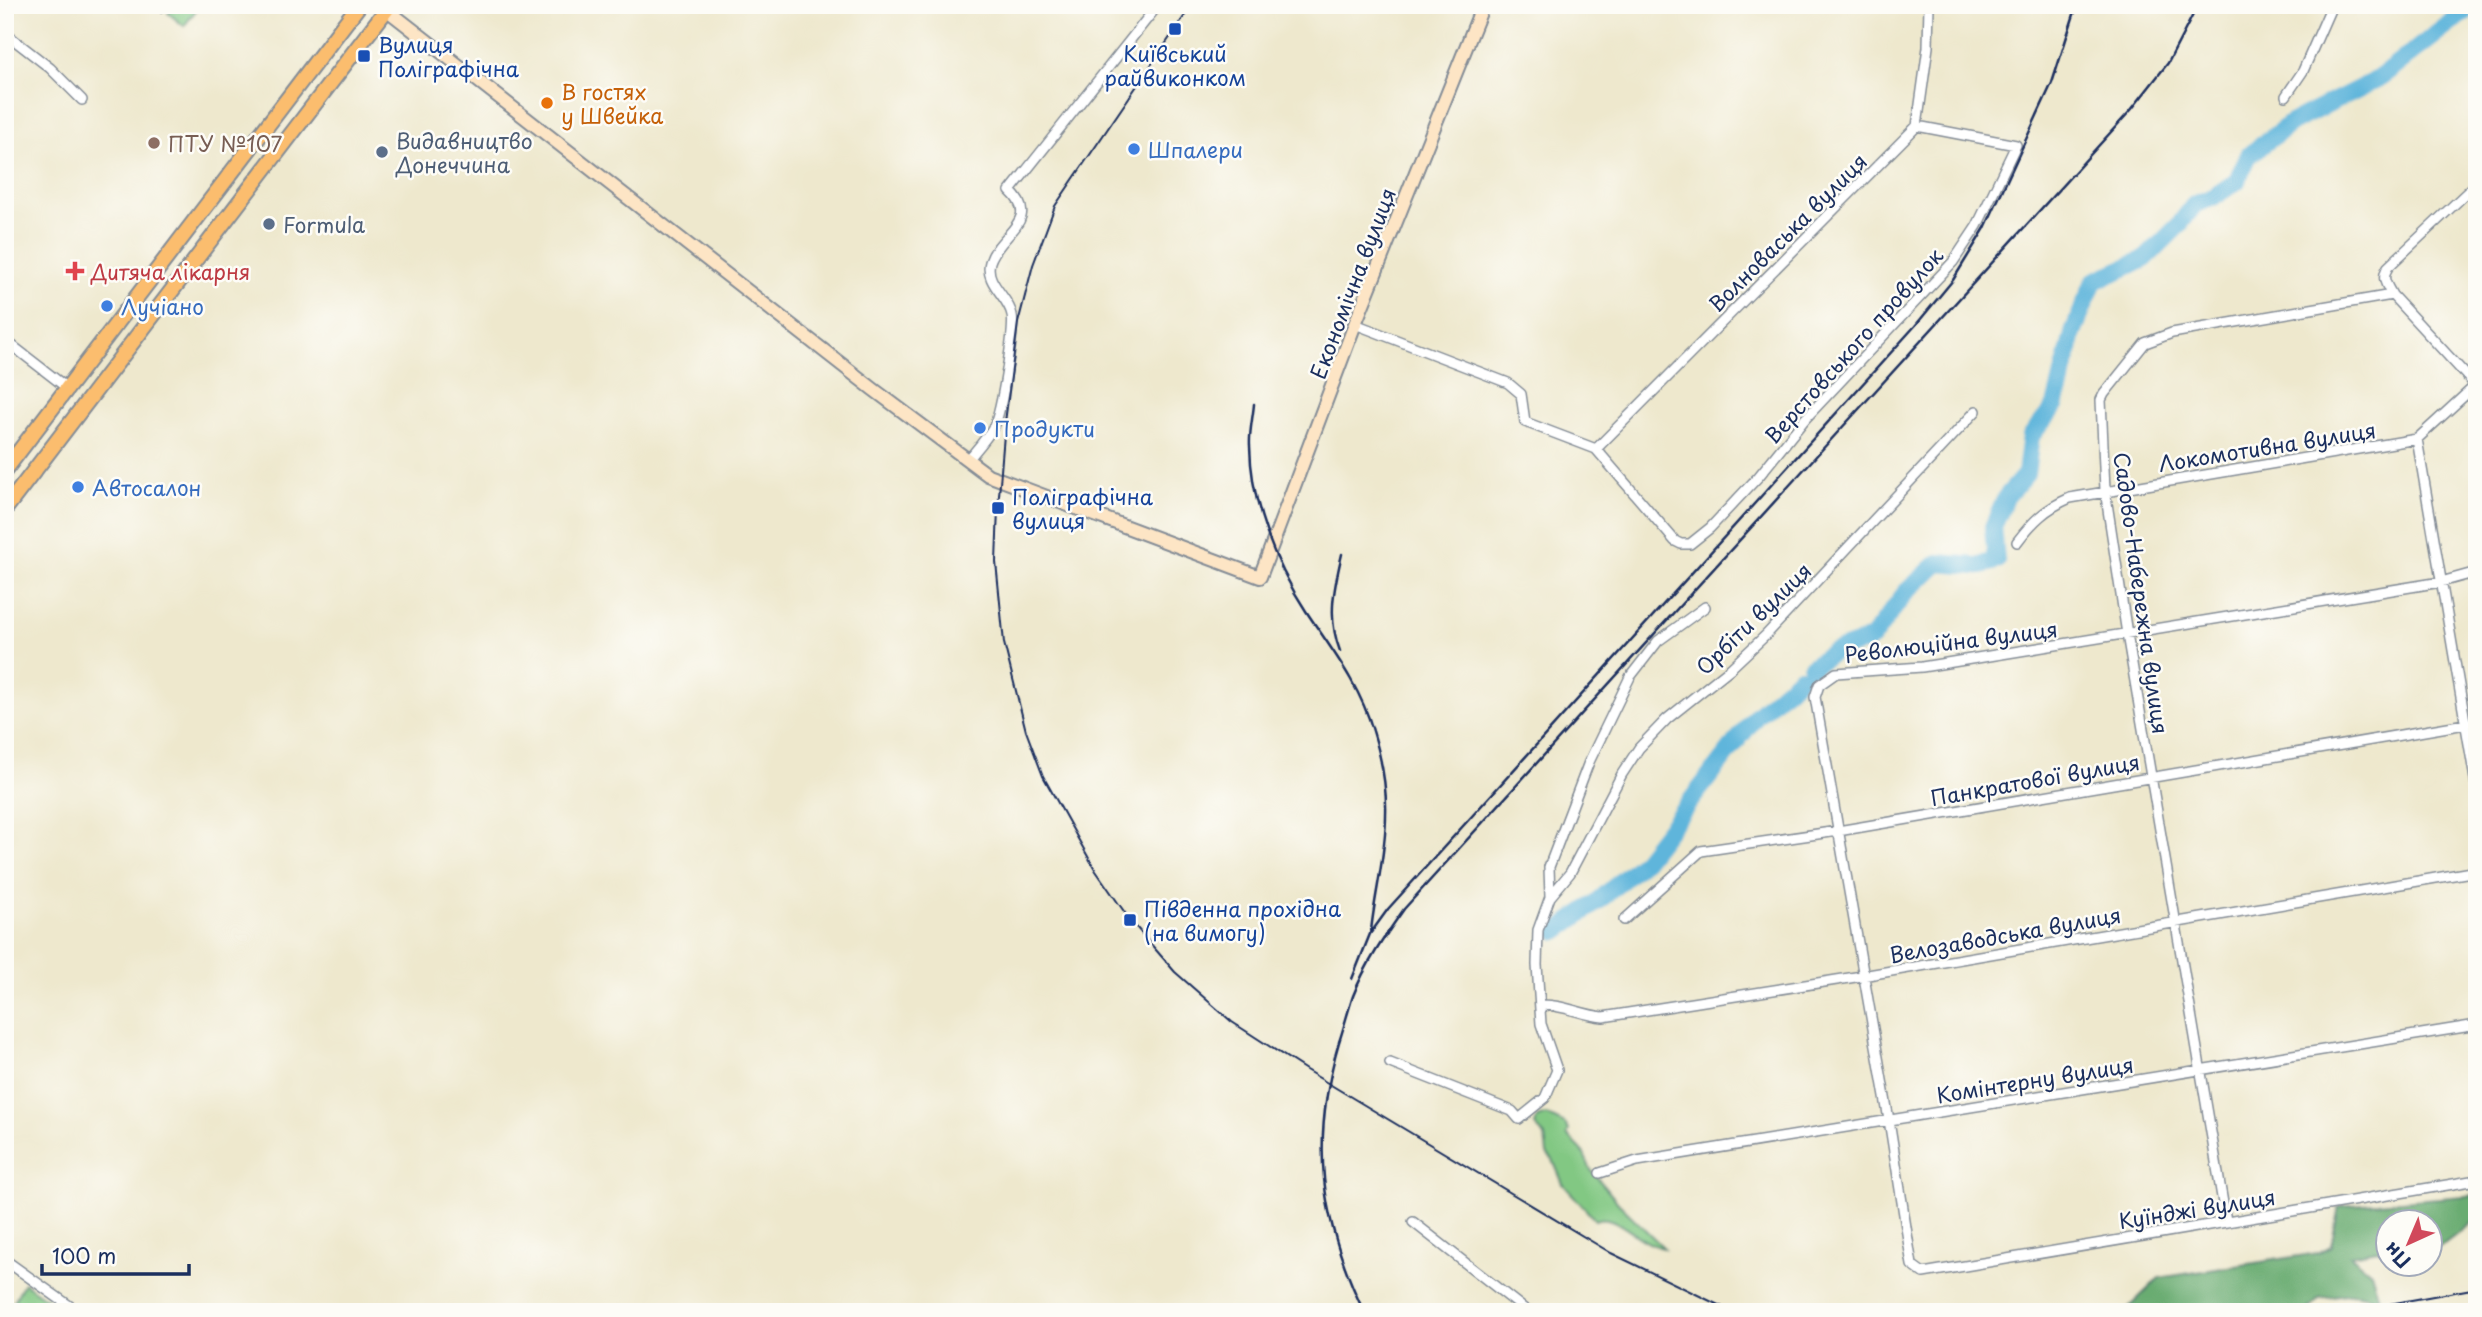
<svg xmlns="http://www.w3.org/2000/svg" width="2482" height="1317" font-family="'Playpen Sans',sans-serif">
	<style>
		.green { fill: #82c883; stroke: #4e7c70; stroke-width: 2 }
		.forest { fill: #69ac71; stroke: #426e68; stroke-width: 2 }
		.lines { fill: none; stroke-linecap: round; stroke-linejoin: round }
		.river { stroke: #5fb5db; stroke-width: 18 }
		.street-casing { stroke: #848c96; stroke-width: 12 }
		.secondary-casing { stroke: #848c96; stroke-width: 16 }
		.primary-casing { stroke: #848c96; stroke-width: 18 }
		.street { stroke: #fff; stroke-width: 9 }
		.secondary { stroke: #fde5c5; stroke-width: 12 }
		.primary { stroke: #fbbd6e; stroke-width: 14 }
		.tram { stroke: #1b2f5e; stroke-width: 2 }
		.rail { stroke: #1b2f5e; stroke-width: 2.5 }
		.transit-dot { fill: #1a4fb4; stroke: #fdfcf7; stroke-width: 2.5 }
		.food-dot { fill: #e8710a; stroke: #fdfcf7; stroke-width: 2.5 }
		.education-dot { fill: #8d6e63; stroke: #fdfcf7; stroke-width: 2.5 }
		.shop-dot { fill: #3f7fe0; stroke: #fdfcf7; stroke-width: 2.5 }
		.service-dot { fill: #5c6f8a; stroke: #fdfcf7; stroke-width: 2.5 }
		.health-dot { fill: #e0444e; stroke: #fdfcf7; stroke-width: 2.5 }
		.labels { text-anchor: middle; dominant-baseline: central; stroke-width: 5; stroke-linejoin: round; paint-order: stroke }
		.transit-label { font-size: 21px; fill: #164399; stroke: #fdfcf7; text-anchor: start }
		.food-label { font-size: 21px; fill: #c56008; stroke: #fdfcf7; text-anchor: start }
		.service-label { font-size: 21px; fill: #4e5e75; stroke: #fdfcf7; text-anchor: start }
		.education-label { font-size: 21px; fill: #785e54; stroke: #fdfcf7; text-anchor: start }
		.shop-label { font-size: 21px; fill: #366cbe; stroke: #fdfcf7; text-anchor: start }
		.street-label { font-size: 21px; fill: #1b2f5e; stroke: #fdfcf7 }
		.health-label { font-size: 21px; fill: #be3a42; stroke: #fdfcf7; text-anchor: start }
	</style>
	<rect width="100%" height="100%" fill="#fdfcf7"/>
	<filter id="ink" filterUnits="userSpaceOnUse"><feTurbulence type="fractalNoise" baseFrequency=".0143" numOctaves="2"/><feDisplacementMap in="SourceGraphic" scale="14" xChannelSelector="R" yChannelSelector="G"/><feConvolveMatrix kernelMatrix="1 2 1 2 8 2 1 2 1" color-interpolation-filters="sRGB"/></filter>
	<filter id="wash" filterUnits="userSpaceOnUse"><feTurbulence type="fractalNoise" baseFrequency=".00686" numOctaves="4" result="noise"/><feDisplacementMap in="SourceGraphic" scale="28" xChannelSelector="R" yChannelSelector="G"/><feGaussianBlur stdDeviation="1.57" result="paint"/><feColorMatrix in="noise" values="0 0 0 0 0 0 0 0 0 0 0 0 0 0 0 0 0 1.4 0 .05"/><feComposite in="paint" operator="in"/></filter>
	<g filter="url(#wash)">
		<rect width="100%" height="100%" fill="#eee8cd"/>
		<path class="green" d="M175 5H200L184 26 168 13Z
			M1546 1115 1565 1124 1569 1130 1567 1135 1582 1150 1591 1170 1618 1203 1664 1248C1637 1244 1616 1211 1595 1220L1563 1184 1553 1160 1547 1154 1545 1136 1535 1126 1537 1118Z
			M24 1283 65 1312H8Z"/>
		<path class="forest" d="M2476 1195 2477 1219 2440 1247 2430 1240V1222H2388L2387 1254 2378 1250 2350 1255 2371 1272 2379 1298 2354 1293 2319 1298 2307 1312H2124L2159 1278 2318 1253 2331 1246 2339 1206Z"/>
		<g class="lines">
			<path class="river" d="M1811 667 1831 653 1871 639 1906 592 1938 563 1977 566 1996 561 1993 527 2006 497 2026 474 2031 436 2055 406 2074 330 2094 281 2145 259 2179 225 2194 205 2215 196 2237 181 2249 155 2291 123 2378 79 2474 5
				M1557 931 1596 903 1644 861 1757 715 1800 677"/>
		</g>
	</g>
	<g filter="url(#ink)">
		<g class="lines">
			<defs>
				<path id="street" d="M160 7 161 5
					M5 33 50 68 82 100
					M2286 96 2303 71 2332 5
					M2392 295 2477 387
					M1355 324 1508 383 1521 394 1525 422 1596 449 1675 541 1681 544H1690L1710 528 1759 476 1805 419 1953 262 1977 226 2016 145 1917 126
					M5 340 67 388
					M2417 439 2477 791
					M1596 449 1917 126 1928 47 1929 5
					M968 460C977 449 987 438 994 426 1001 414 1015 329 1012 315 1009 297 984 283 990 262 999 233 1042 221 1010 191L1158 5
					M2017 542C2033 521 2045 509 2070 498L2417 439 2477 384
					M2477 572 2441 582 1922 667 1836 673 1819 685 1815 697 1889 1120 1912 1265 1923 1273 2477 1180
					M1550 897 1570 873 1622 774 1639 748 1667 719 1731 668 1766 635 1976 411
					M1624 920 1701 851 1838 831 2477 722
					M1540 1005C1563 1004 1581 1015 1603 1017L1862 976 2477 871
					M1390 1063 1512 1111 1519 1119 1545 1098 1557 1070 1541 1024 1537 965 1538 930 1550 897 1549 867 1589 762 1630 677 1658 641 1705 607
					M1600 1173 1637 1161 2477 1025
					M2226 1221 2127 634 2105 490 2101 400 2104 394 2145 343 2172 333 2392 295C2386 284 2381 278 2388 267L2477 183
					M1413 1222 1528 1312
					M5 1260 78 1312"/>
				<path id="secondary" d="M381 5 873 389 988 475 1260 577 1355 324 1483 5"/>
				<path id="primary" d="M5 470 359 5
					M5 509 390 5"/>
			</defs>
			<use href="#street" class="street-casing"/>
			<use href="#secondary" class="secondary-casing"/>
			<use href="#primary" class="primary-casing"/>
			<use href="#street" class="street"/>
			<use href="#secondary" class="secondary"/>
			<use href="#primary" class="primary"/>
			<path class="tram" d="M1192 5 1055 206 1033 265 1018 323 1005 422 998 508 996 562 1004 643 1026 731 1043 776 1096 871 1130 920 1175 972 1232 1022 1306 1070 1611 1253 1733 1312
				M2346 1312 2477 1288"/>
			<path class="rail" d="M1254 404C1253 417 1249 432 1250 446 1251 504 1274 562 1306 611 1331 649 1360 685 1373 731 1381 757 1387 787 1386 815 1386 853 1375 893 1371 931
				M1340 651C1327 618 1334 588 1342 554
				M1352 979 1370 934 1388 909 1915 326 1953 280 1985 228 2052 83 2077 5
				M1364 1312C1320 1220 1310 1141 1339 1042 1344 1027 1348 1011 1353 996 1365 965 1385 936 1404 909L2131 110 2168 63 2198 5"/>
		</g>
	</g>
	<g class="transit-dot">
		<rect x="1168" y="22" width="14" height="14" rx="3.5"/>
		<rect x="357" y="49" width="14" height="14" rx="3.5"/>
		<rect x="991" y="501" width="14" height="14" rx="3.5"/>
		<rect x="1123" y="913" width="14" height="14" rx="3.5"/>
	</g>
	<circle class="food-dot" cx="547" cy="103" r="7"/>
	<circle class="education-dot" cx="154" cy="143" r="7"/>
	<g class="shop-dot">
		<circle cx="1134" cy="149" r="7"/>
		<circle cx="107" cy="306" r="7"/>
		<circle cx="980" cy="428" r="7"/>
		<circle cx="78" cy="487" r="7"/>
	</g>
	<g class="service-dot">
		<circle cx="382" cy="152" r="7"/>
		<circle cx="269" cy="224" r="7"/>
	</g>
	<path class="health-dot" d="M71.5 260.5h7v7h7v7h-7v7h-7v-7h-7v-7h7z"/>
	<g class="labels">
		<g class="transit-label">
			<text x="378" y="44">Вулиця<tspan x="378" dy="24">Поліграфічна</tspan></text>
			<text x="1175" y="53" text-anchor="middle">Київський<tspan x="1175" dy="24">райвиконком</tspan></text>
			<text x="1012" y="496">Поліграфічна<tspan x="1012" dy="24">вулиця</tspan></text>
			<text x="1144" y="908">Південна прохідна<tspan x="1144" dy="24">(на вимогу)</tspan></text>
		</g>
		<g class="food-label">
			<text x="561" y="91">В гостях<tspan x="561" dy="24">у Швейка</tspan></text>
		</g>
		<g class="service-label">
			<text x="396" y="140">Видавництво<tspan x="396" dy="24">Донеччина</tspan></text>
			<text x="283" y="224">Formula</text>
		</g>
		<g class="education-label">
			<text x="168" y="143">ПТУ №107</text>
		</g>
		<g class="shop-label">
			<text x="1148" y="149">Шпалери</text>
			<text x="121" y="306">Лучіано</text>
			<text x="994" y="428">Продукти</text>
			<text x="92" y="487">Автосалон</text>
		</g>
		<g class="street-label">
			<text transform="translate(1787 232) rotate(-45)">Волноваська вулиця</text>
			<text transform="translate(1352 283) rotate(-69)">Економічна вулиця</text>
			<text transform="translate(1853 345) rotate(-48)">Верстовського провулок</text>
			<text transform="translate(2267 446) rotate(-9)">Локомотивна вулиця</text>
			<text transform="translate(2142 593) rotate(82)">Садово-Набережна вулиця</text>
			<text transform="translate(1753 618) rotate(-44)">Орбіти вулиця</text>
			<text transform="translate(1951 641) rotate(-7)">Революційна вулиця</text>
			<text transform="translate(2035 779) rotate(-10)">Панкратової вулиця</text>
			<text transform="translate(2005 934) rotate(-10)">Велозаводська вулиця</text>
			<text transform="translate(2035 1079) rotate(-9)">Комінтерну вулиця</text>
			<text transform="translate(2197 1208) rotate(-9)">Куїнджі вулиця</text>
		</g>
		<g class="health-label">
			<text x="91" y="271">Дитяча лікарня</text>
		</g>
	</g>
	<rect width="2482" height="1317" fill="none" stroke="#fdfcf7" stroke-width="28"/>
	<g transform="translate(2409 1243) rotate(224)"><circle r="33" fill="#fdfcf7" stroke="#a3aaba" stroke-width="2"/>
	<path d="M0-5L12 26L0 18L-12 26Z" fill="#d1495b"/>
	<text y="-10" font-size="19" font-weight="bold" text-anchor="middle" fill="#1b2f5e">Пн</text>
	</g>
	<path d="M42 1264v10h147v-10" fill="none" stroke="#1b2f5e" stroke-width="3.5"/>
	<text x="52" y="1264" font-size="21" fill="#1b2f5e" stroke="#fdfcf7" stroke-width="5" paint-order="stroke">100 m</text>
</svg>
